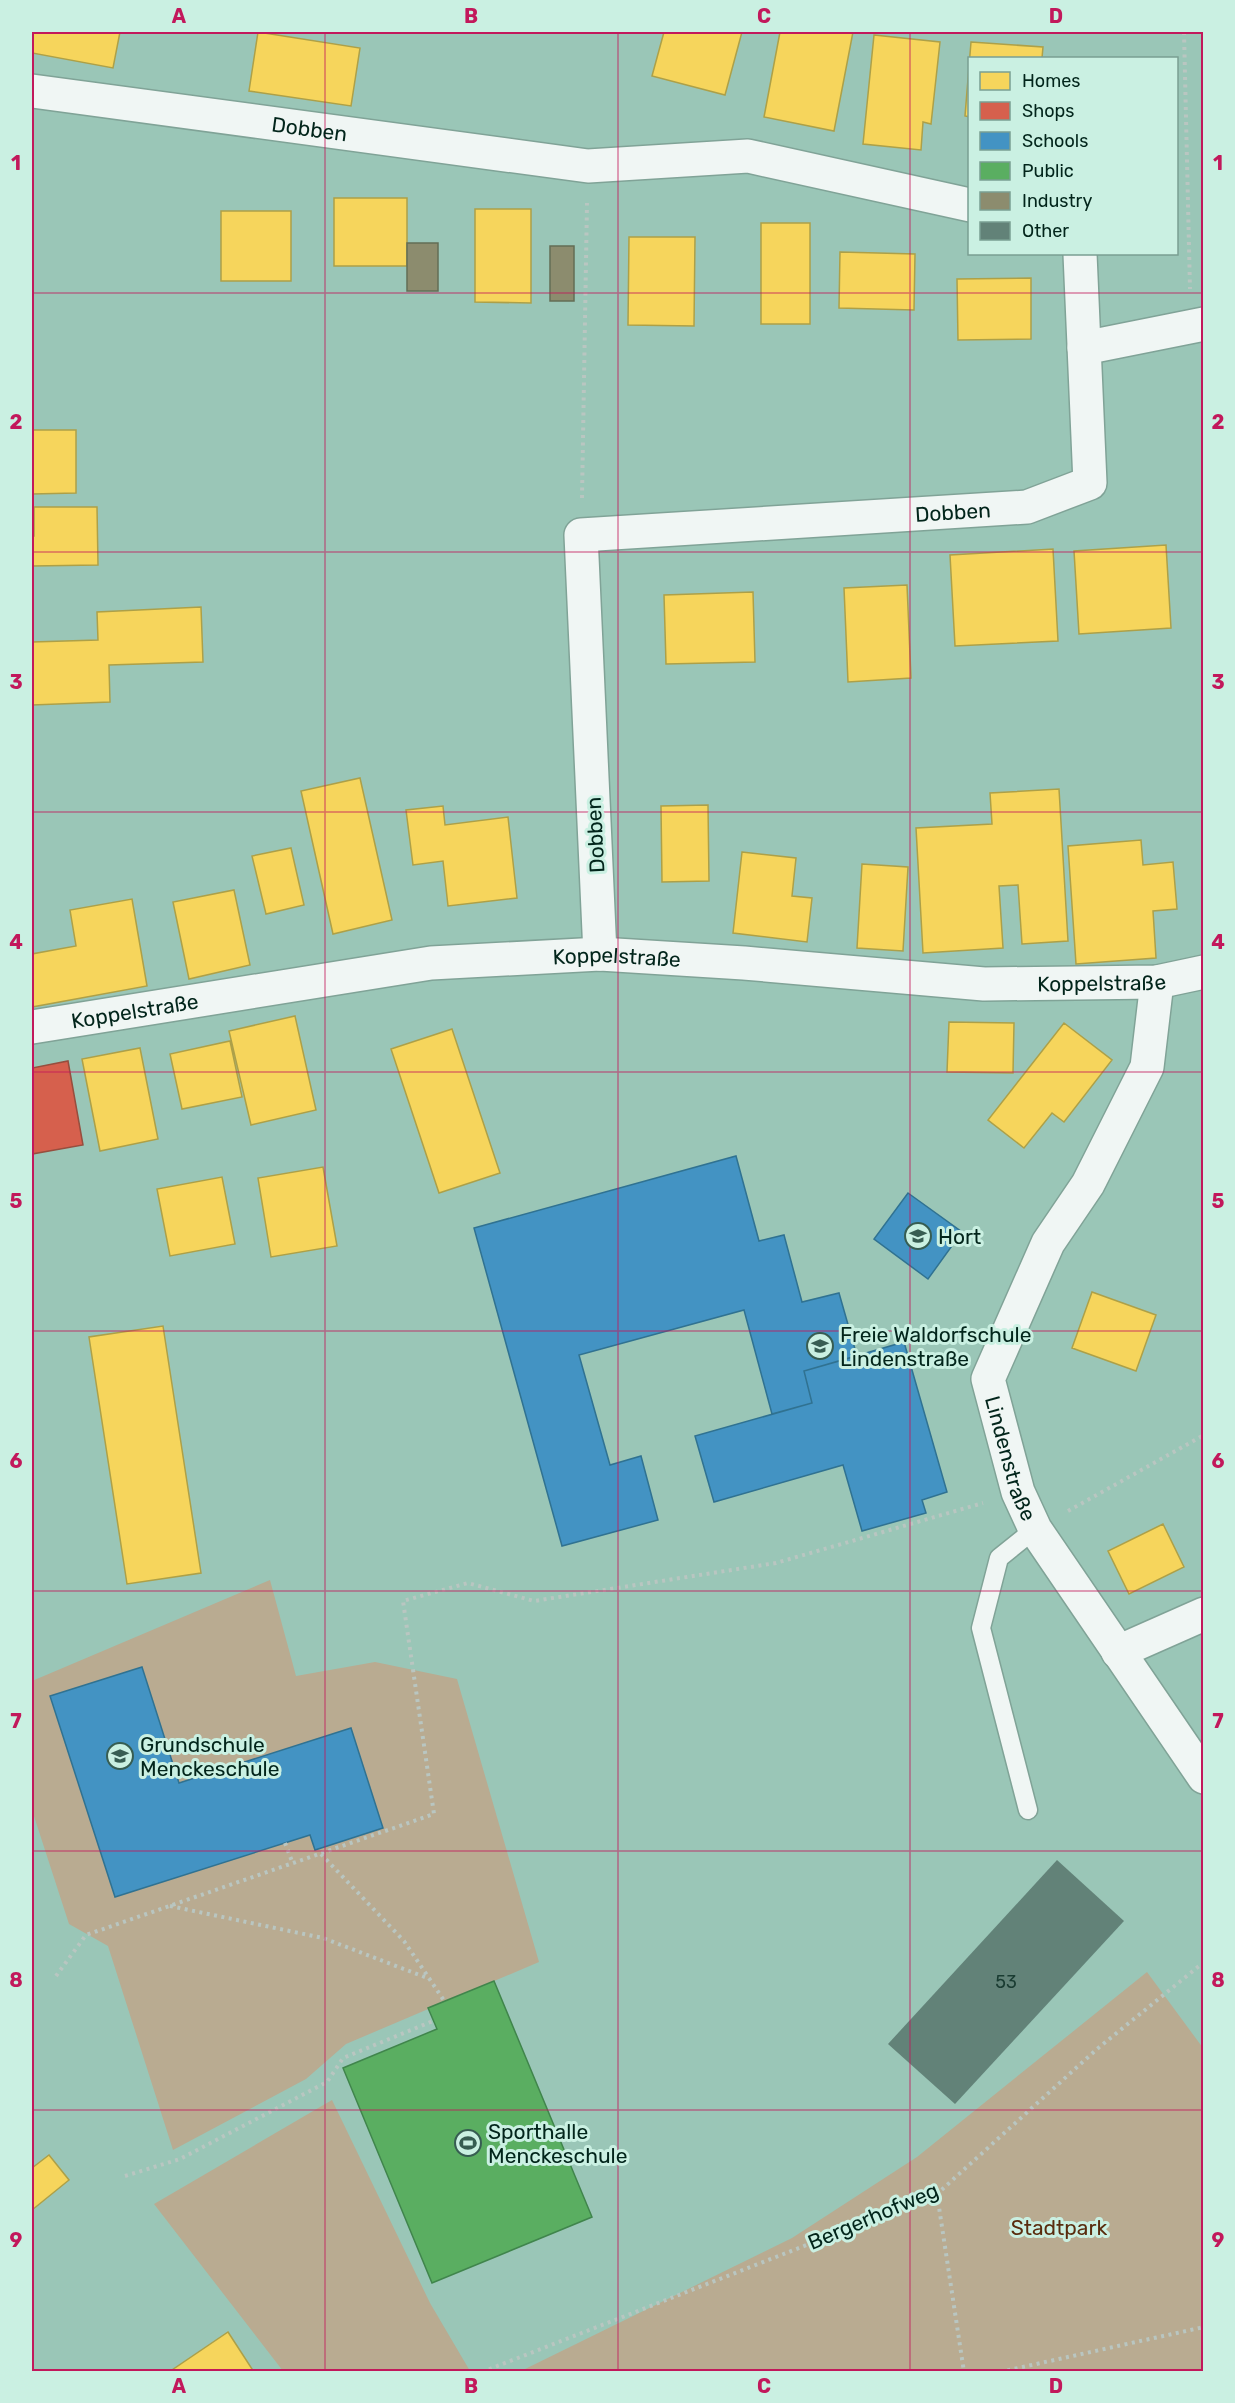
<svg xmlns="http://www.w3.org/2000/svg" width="1235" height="2403" font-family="Rubik,sans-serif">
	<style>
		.green { fill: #b9ab91; fill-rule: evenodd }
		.homes { fill: #f6d55c; stroke: #ada048; stroke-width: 1.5 }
		.shops { fill: #d6604d; stroke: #964e3e; stroke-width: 1.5 }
		.schools { fill: #4393c3; stroke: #307291; stroke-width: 1.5 }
		.public { fill: #5aae61; stroke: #40854c; stroke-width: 1.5 }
		.industry { fill: #8c8c6e; stroke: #636d55; stroke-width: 1.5 }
		.building { fill: #628278 }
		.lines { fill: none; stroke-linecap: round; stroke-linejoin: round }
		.service-casing { stroke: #80a397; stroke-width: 21 }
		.minor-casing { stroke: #80a397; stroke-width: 36 }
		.tertiary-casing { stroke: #80a397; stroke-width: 36 }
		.path { stroke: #b9c6c1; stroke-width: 4; stroke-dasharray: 3 4.5; stroke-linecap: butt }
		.service { stroke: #f0f6f4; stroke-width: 18 }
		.minor { stroke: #f0f6f4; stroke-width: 33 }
		.tertiary { stroke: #f0f6f4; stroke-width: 33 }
		.grid { fill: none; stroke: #c2185b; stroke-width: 1.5; stroke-opacity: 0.55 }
		.labels { text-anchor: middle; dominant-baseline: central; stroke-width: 6; stroke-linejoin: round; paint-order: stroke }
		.number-label { font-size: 18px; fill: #1a3c32 }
		.street-label { font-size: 21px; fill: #02251b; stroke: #caf0e2 }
		.poi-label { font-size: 21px; fill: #02251b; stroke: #caf0e2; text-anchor: start }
		.park-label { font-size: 21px; fill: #592c0e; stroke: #caf0e2 }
		.neatline { fill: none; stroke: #c2185b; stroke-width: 2 }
		.grid-label { font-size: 20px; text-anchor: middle; font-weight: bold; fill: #c2185b }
	</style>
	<rect width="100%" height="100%" fill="#9ac6b7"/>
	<path class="green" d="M270 1580 296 1676 375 1662 457 1679 539 1962 346 2044 306 2079 173 2150 108 1946 69 1924 32 1810V1681ZM142 1667 179 1783 351 1728 383 1828 315 1850 310 1835 115 1897 51 1696Z
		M1147 1972 1203 2048V2371H521L792 2238 917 2157Z
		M332 2100 430 2303 470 2371H283L154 2204Z"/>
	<path class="homes" d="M32 32H120L113 68 32 53Z
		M258 32 360 48 351 106 249 91Z
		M664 32H742L725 95 652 76Z
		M780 32H853L834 131 764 117Z
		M874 35 940 42 931 124 923 122 921 150 863 144Z
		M971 42 1043 47 1042 58H970V117L965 116Z
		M334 198H407V266H334Z
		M475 209H531V303L475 302Z
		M221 211H291V281H221Z
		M761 223H810V324H761Z
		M629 237H695L694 326 628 325Z
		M840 252 915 254 914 310 839 308Z
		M1031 278V339L958 340 957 279Z
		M32 430H76V493L32 494Z
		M34 507H97L98 565 32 566V611V536H34Z
		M1166 545 1171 628 1079 634 1074 551Z
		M1053 549 1058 641 955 646 950 555Z
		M907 585 911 678 848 682 844 588Z
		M753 592 755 662 666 664 664 595Z
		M201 607 203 662 109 665 110 702 32 705V642L98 640 97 612Z
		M360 778 392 920 333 934 301 791Z
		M1059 789 1068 941 1022 944 1018 885 999 886 1003 948 923 953 916 828 992 824 990 793Z
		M708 805 709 881 662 882 661 806Z
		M443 806 445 825 508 817 517 898 448 906 443 861 413 865 406 810Z
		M1141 840 1143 865 1173 862 1177 909 1153 911 1156 958 1076 964 1068 846Z
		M291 848 304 905 266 914 252 856Z
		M742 852 796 858 792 896 812 898 807 942 733 933Z
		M862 864 908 867 903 951 857 948Z
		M234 890 250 965 189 979 173 902Z
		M132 899 147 986 32 1007V954L76 946 70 910Z
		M295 1016 316 1110 251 1125 229 1031Z
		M949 1022 1014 1023 1013 1073 947 1072Z
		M1064 1023 1112 1060 1064 1122 1052 1113 1024 1148 988 1120Z
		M452 1029 500 1173 439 1193 391 1049Z
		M230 1041 242 1097 182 1109 170 1054Z
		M140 1048 158 1139 100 1151 82 1059Z
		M323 1167 337 1246 271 1257 258 1178Z
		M222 1177 235 1244 170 1256 157 1189Z
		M1092 1292 1156 1315 1136 1371 1072 1348Z
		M163 1326 201 1573 127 1584 89 1337Z
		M1163 1524 1184 1567 1129 1594 1108 1551Z
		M49 2155 69 2180 32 2210V2168Z
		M228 2332 254 2372H169Z"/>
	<path class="shops" d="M68 1061 83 1145 32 1154V1068Z"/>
	<path class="schools" d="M736 1156 759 1241 784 1235 802 1302 839 1293 857 1356 804 1371 812 1403 772 1414 744 1310 579 1355 610 1465 641 1456 658 1520 562 1546 474 1228Z
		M908 1193 962 1232 928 1279 874 1239Z
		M904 1342 947 1492 922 1500 926 1513 862 1531 843 1465 714 1502 695 1436 812 1403 804 1371Z
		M142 1667 179 1783 351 1728 383 1828 315 1850 310 1835 115 1897 50 1696Z"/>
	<path class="public" d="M494 1981 592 2217 432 2283 343 2068 437 2029 428 2008Z"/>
	<path class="industry" d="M407 243H438V291H407Z
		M550 246H574V301H550Z"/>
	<path class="building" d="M1057 1860 1124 1921 955 2104 888 2044Z"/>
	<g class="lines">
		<defs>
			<path id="service" d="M1028 1810 981 1628 999 1558 1035 1529"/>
			<g id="minor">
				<path id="s1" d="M32 91 588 166 748 156 970 205"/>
				<path d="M1084 348 1204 324"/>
				<path id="s2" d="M600 954 581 535 1027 507 1090 483 1080 254"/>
				<path id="s3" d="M1157 982 1147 1067 1088 1184 1048 1243 988 1379 1018 1492 1035 1529 1204 1777"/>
				<path d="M1118 1652 1204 1614"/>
			</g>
			<g id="tertiary">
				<path id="s4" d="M32 1027 431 963 600 954 744 963 984 984 1157 982 1204 972"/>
			</g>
		</defs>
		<use href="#service" class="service-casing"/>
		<use href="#minor" class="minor-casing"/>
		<use href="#tertiary" class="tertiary-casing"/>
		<path class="path" d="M1184 32 1190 289
			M582 498 587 203
			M1068 1511 1204 1435
			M285 1843 293 1864
			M321 1854 404 1941 445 2002
			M170 1906 323 1938 430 1979
			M56 1976 86 1935 434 1814 403 1601 468 1583 534 1601 776 1563 983 1503
			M125 2176 180 2159 327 2082 343 2058 433 2021
			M937 2194 964 2372
			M482 2372 937 2194 1097 2049 1204 1962
			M1000 2372 1204 2327"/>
		<use href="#service" class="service"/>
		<use href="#minor" class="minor"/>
		<use href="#tertiary" class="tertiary"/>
	</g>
	<path class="grid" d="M325 32V2372M618 32V2372M910 32V2372M32 293H1204M32 552H1204M32 812H1204M32 1072H1204M32 1331H1204M32 1591H1204M32 1851H1204M32 2110H1204"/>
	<defs>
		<symbol id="school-ring" viewBox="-11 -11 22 22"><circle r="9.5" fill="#caf0e2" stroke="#375d52" stroke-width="1.5"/><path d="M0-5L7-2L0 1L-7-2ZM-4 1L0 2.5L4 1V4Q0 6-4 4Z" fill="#375d52"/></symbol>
		<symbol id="stadium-ring" viewBox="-11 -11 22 22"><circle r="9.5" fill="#caf0e2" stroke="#375d52" stroke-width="1.5"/><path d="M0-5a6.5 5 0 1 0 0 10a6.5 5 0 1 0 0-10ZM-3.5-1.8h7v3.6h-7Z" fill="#375d52"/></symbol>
	</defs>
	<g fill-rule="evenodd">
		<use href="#school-ring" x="903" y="1221" width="30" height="30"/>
		<use href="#school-ring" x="805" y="1331" width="30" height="30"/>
		<use href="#school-ring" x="105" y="1741" width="30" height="30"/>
		<use href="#stadium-ring" x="453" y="2128" width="30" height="30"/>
	</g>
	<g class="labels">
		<g class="number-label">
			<text x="1006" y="1982">53</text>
		</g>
		<g class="street-label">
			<text stroke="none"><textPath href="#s1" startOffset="280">Dobben</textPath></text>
			<text stroke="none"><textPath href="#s2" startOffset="792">Dobben</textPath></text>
			<text transform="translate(595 835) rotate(-93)">Dobben</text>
			<text stroke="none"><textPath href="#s4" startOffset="590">Koppelstraße</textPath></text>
			<text stroke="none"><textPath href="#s4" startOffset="1076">Koppelstraße</textPath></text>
			<text stroke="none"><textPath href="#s4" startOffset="104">Koppelstraße</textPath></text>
			<text stroke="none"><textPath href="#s3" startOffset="519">Lindenstraße</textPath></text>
			<text transform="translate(873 2216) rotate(-23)">Bergerhofweg</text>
		</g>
		<g class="poi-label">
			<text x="938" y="1236">Hort</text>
			<text x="840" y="1334">Freie Waldorfschule<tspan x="840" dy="24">Lindenstraße</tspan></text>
			<text x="140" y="1744">Grundschule<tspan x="140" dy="24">Menckeschule</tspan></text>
			<text x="488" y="2131">Sporthalle<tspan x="488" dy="24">Menckeschule</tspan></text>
		</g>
		<g class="park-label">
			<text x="1059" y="2227">Stadtpark</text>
		</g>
	</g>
	<rect width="1235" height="2403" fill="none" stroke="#caf0e2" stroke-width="66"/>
	<rect x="968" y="57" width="210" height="198" fill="#caf0e2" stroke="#7a9f92" stroke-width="1.5"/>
	<rect x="980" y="72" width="30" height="18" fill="#f6d55c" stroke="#7a9f92" stroke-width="1.5"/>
	<text x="1022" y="87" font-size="18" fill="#02251b">Homes</text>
	<rect x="980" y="102" width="30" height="18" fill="#d6604d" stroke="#7a9f92" stroke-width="1.5"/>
	<text x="1022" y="117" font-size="18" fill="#02251b">Shops</text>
	<rect x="980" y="132" width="30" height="18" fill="#4393c3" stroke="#7a9f92" stroke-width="1.5"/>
	<text x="1022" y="147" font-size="18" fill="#02251b">Schools</text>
	<rect x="980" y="162" width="30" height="18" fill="#5aae61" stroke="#7a9f92" stroke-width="1.5"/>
	<text x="1022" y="177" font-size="18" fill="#02251b">Public</text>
	<rect x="980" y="192" width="30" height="18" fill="#8c8c6e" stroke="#7a9f92" stroke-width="1.5"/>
	<text x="1022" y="207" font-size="18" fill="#02251b">Industry</text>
	<rect x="980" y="222" width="30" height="18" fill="#628278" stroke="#7a9f92" stroke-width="1.5"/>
	<text x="1022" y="237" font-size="18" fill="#02251b">Other</text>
	<rect x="33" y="33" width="1169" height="2337" class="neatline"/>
	<g class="grid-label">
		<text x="179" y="23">A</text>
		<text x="471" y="23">B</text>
		<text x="764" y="23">C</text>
		<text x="1056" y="23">D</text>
		<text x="16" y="170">1</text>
		<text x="1218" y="170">1</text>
		<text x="16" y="429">2</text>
		<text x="1218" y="429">2</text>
		<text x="16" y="689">3</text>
		<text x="1218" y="689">3</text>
		<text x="16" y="949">4</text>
		<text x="1218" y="949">4</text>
		<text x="16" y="1208">5</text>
		<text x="1218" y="1208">5</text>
		<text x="16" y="1468">6</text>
		<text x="1218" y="1468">6</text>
		<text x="16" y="1728">7</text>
		<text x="1218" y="1728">7</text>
		<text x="16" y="1987">8</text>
		<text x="1218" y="1987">8</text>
		<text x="16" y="2247">9</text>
		<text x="1218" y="2247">9</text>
		<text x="179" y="2393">A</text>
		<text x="471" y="2393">B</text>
		<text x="764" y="2393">C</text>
		<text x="1056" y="2393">D</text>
	</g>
</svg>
